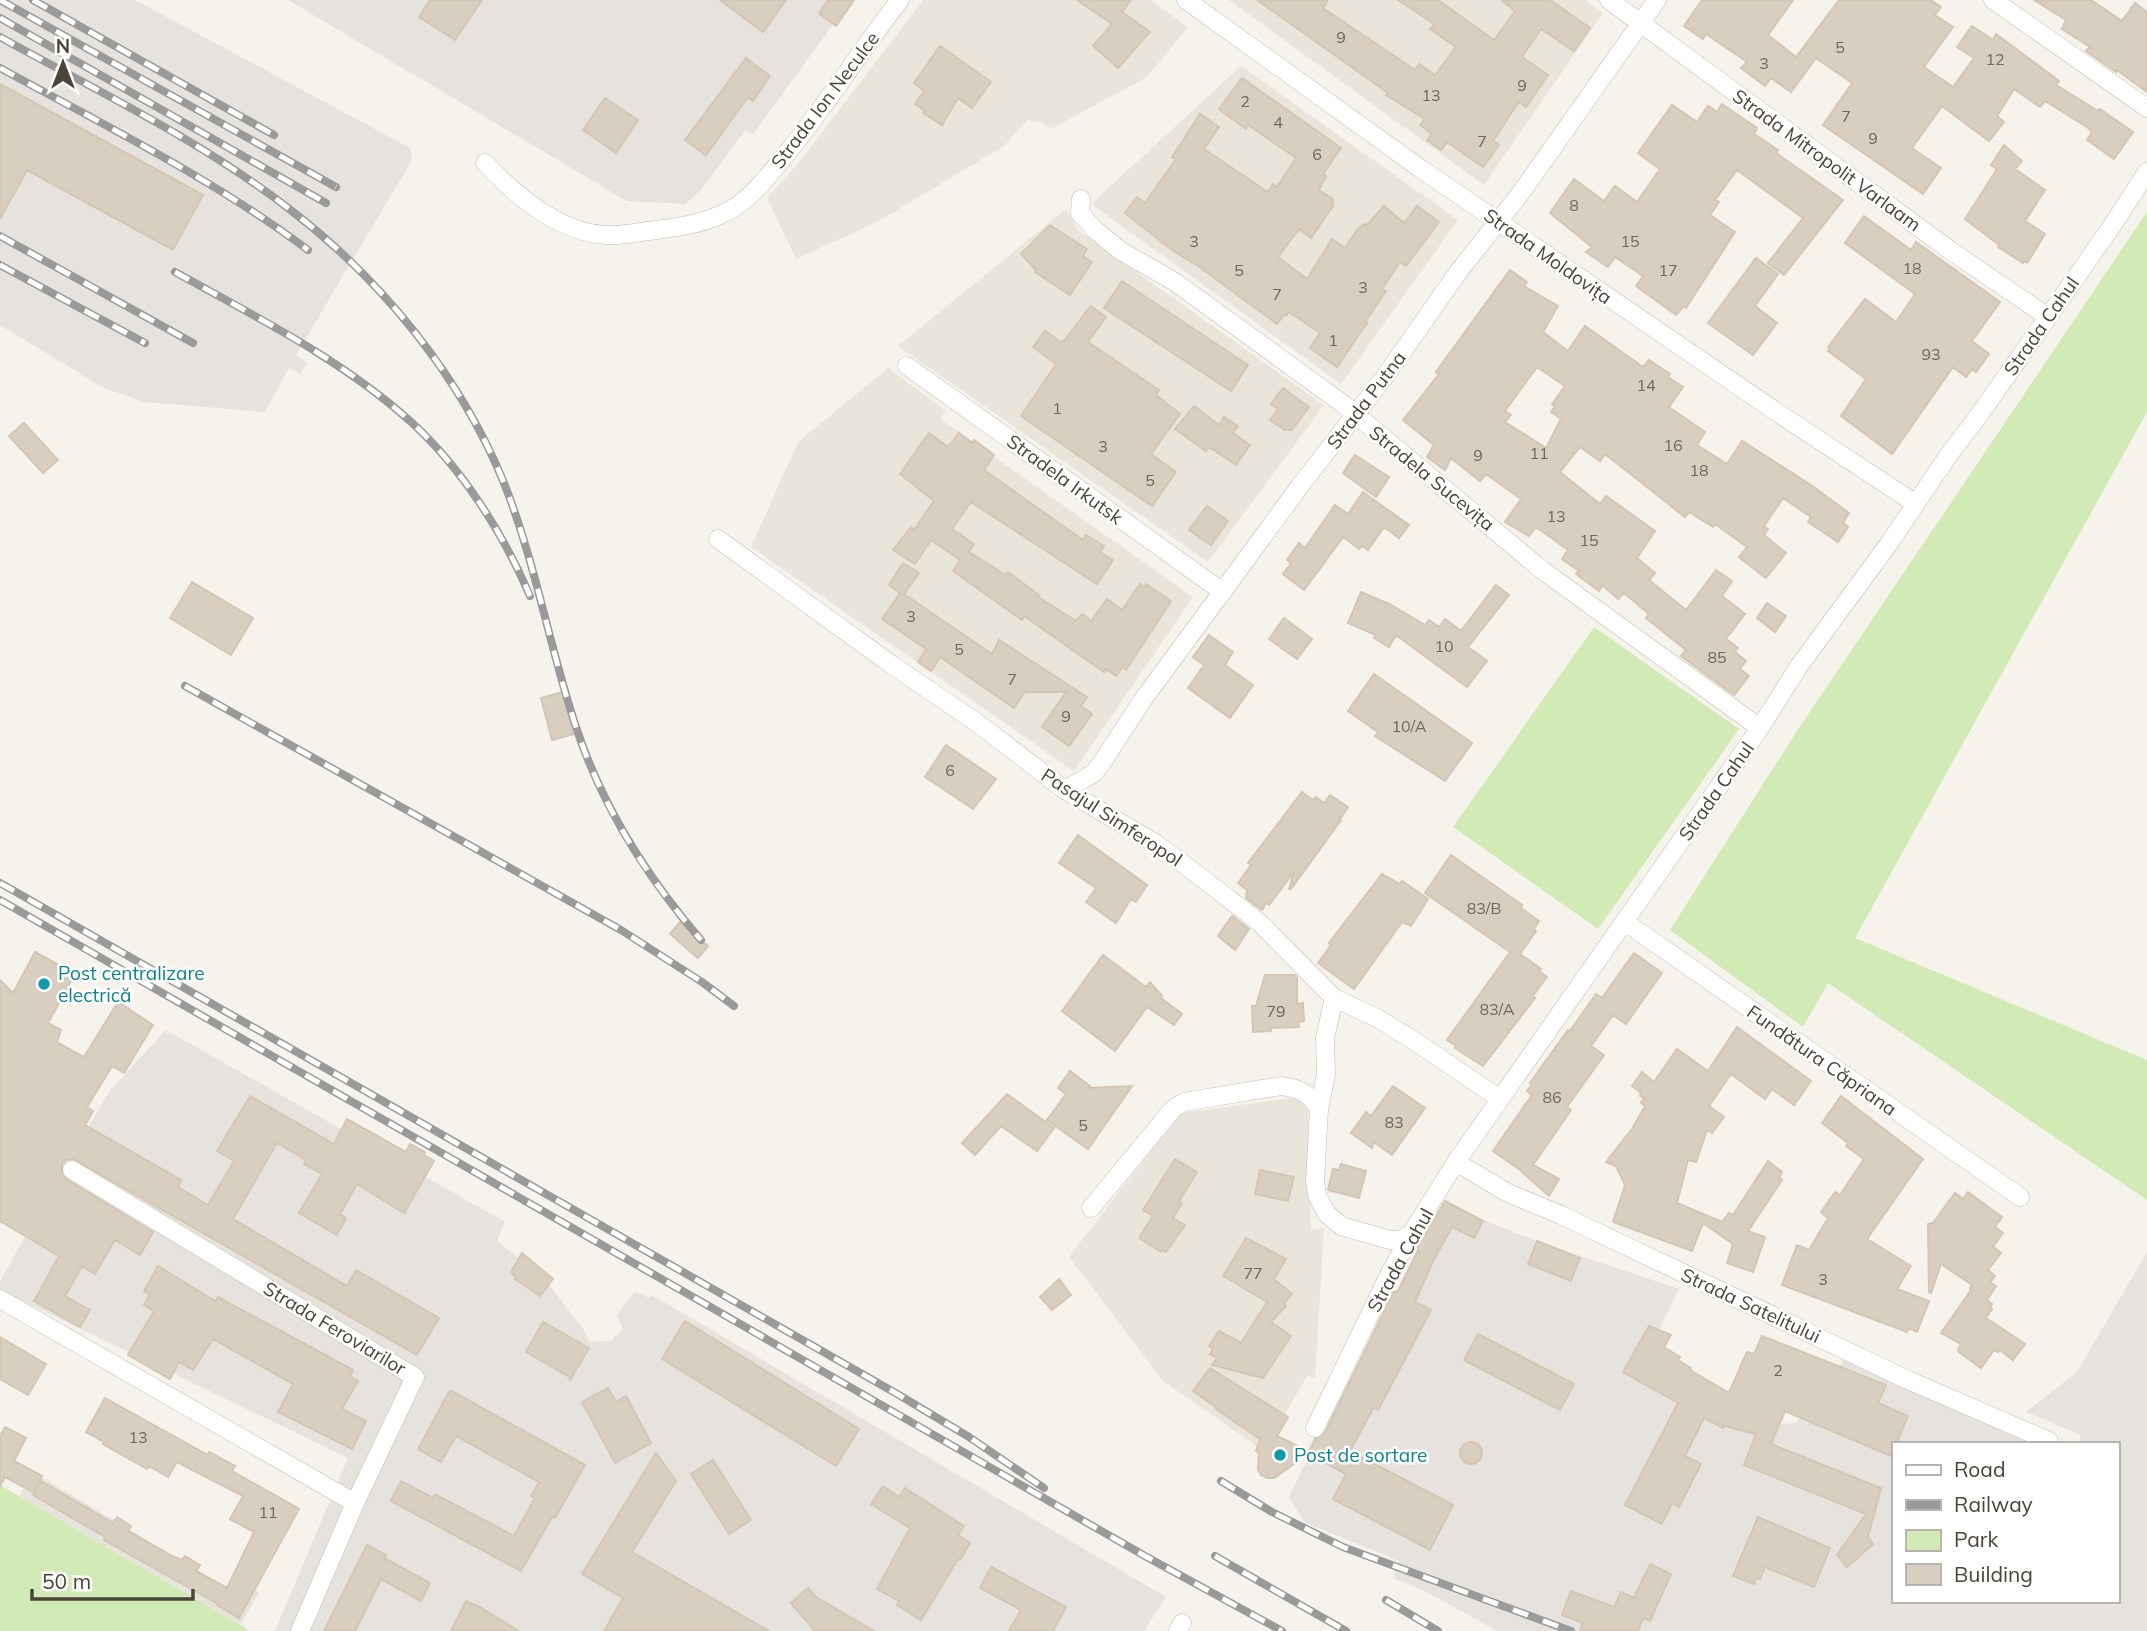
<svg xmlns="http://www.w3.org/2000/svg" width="2147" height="1631" font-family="Mulish,sans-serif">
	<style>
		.residential { fill: #eae5da }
		.industrial { fill: #e6e2dd }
		.green { fill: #d2eab5 }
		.building { fill: #d8cfc1; stroke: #d3c7b4; stroke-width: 2; fill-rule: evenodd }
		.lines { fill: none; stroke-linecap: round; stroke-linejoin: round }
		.street-casing { stroke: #c2bbae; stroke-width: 19 }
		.street { stroke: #fff; stroke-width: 18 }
		.rail-casing { stroke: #9a9a9a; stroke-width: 8 }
		.rail { stroke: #fff; stroke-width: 5; stroke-dasharray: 16; stroke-linecap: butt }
		.culture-dot { fill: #0f9aa8; stroke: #fff; stroke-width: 2.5 }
		.labels { text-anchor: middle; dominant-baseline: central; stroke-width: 5; stroke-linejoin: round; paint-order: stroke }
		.number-label { font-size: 16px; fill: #6e675b }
		.street-label { font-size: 19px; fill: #4b4439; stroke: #fff }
		.culture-label { font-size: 19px; fill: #0d838f; stroke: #fff; text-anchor: start }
	</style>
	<rect width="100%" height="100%" fill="#f6f3ec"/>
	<path class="residential" d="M923 0H1151L1188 27 1147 77 1051 129 1042 122 1027 120 1004 146 877 222 796 259 767 198 801 160Z
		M1229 0H1585L1603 13 1484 185Z
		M1241 66 1458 220 1341 384 1091 204Z
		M1066 209 1079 231 1324 405 1208 562 898 346Z
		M888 368 945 410 941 419 1193 597 1074 771 751 547 798 442Z
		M1299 1097 1308 1108 1311 1230 1324 1228 1315 1378 1307 1376 1274 1434 1261 1449 1163 1381 1069 1257 1180 1113Z"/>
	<path class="industrial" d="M0 0H135L410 148 412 160 296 355 307 363 300 374 289 368 265 412 144 402 104 388 0 325Z
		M288 0H851L753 134 745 130 702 189 685 204 627 201Z
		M166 1030 505 1222 497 1241 543 1277 584 1330 589 1342 611 1341 623 1329 617 1315 632 1294 637 1292 649 1298 652 1295 1166 1597 1144 1631H275L348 1458 0 1290V1282L51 1189 111 1089Z
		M1444 1205 1536 1241 1679 1289 1659 1330 1670 1336 1663 1349 1665 1376 1718 1425 1730 1430 1740 1413 1771 1426 1798 1422 1814 1383 1830 1389 1846 1352 2054 1444H1893V1601H2117V1444H2078L2081 1435 2026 1412 2077 1372 2147 1252V1631H1497L1427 1592 1393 1578 1399 1561 1304 1522 1289 1497 1319 1436Z
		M33 1472 226 1587 233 1577 259 1593 240 1625 19 1496Z"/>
	<path class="green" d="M2147 212V412L1855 938 2147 1060V1200L1828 983 1803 1027 1670 930 1795 734Z
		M1594 627 1739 729 1598 929 1453 827Z
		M0 1485 247 1629 246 1631H0Z"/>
	<path class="building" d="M430 0H482L455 40 419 17Z
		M720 0H786L763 32Z
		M828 0H854L836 26 819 13Z
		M1077 0H1131L1122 12 1150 32 1118 68 1093 46 1112 24Z
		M1257 0H1328L1323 8 1415 70 1419 64 1435 75 1456 47 1430 29 1434 24 1398 0H1438L1494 40 1515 11 1501 0H1550L1590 28 1574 51 1541 29 1522 57 1548 75 1526 107 1519 102 1512 112 1493 141 1499 145 1483 167 1447 142 1441 150 1427 140 1432 134 1420 125 1425 119 1386 95 1388 93Z
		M1702 0H1793L1768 35 1796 57 1839 0H1931L1941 7 1935 15 1953 27 1924 67 1953 87 1974 58 1957 47 1972 26 1993 40 1996 34 2059 81 2056 85 2098 111 2100 109 2133 132 2114 159 2087 140 2092 132 2087 127 2045 101 2040 107 2014 89 1997 116 2004 122 1989 141 1942 106 1912 148 1941 168 1923 194 1823 125 1852 83 1816 58 1791 92 1771 78 1765 86 1741 68 1747 62 1706 34 1703 39 1684 26Z
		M2034 0H2091L2122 21 2135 3 2147 12V92L2117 70 2116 72 2086 51 2090 47 2062 29 2066 20Z
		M940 46 991 82 972 108 958 98 942 125 923 113 925 111 915 104 924 91 914 83Z
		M746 58 770 76 753 101 748 97 706 155 685 140Z
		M1242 78 1341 148 1323 174 1326 176 1319 190 1333 199V206L1311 238 1299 229 1278 257 1307 279 1332 239 1345 248 1358 229 1364 224 1366 226 1384 206 1404 223 1417 206 1439 222 1406 266 1400 262 1382 289 1386 291 1365 322 1367 323 1337 367 1310 348 1320 333 1289 312 1286 316 1284 315 1277 324 1198 266 1172 250 1125 213 1137 197 1145 203 1176 159 1172 157 1200 114 1219 127 1204 149 1268 192 1273 184 1277 187 1296 158 1248 125 1246 129 1219 109Z
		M0 84 203 195 173 250 27 170 0 219Z
		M605 98 638 120 616 153 583 130Z
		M1722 104 1757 128 1754 134 1778 150 1776 153 1843 200 1784 275 1768 263 1803 218 1737 170 1715 200 1719 202 1710 215 1735 232 1686 308 1684 306 1676 315 1636 286 1643 276 1615 257 1608 267 1586 252 1592 247 1550 213 1574 179 1604 201 1615 186 1637 202 1660 169 1638 153 1672 105 1697 122 1708 106 1717 112Z
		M2004 145 2022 161 2015 169 2045 190 2025 221 2045 234 2027 263 2024 261 2023 263 1998 247 1999 245 1965 219 1997 169 1991 165Z
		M1864 216 1911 250 1916 242 2000 302 1972 341 1989 354 1976 372 1972 369 1966 377 1953 367 1892 454 1841 416 1866 379 1828 351 1830 348 1828 347 1865 299 1896 322 1915 294 1845 243Z
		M1050 225 1087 249 1083 256 1092 262 1070 295 1035 272 1036 270 1021 254Z
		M1756 258 1778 274 1755 306 1777 323 1753 355 1708 323Z
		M1510 270 1527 282 1524 286 1558 306 1543 332 1568 351 1585 326 1643 367 1649 360 1670 374 1668 377 1683 387 1669 407 1705 432 1697 445 1727 464 1742 441 1811 485 1849 513 1843 523 1848 527 1838 542 1808 522 1811 517 1783 498 1764 526 1768 529 1764 535 1786 553 1766 578 1739 557 1747 547 1715 524 1713 527 1689 512 1685 517 1605 454 1600 461 1580 447 1560 472 1600 504 1606 496 1655 531 1637 558 1655 573 1649 580 1686 610 1716 570 1732 581 1722 596 1745 614 1726 639 1738 648 1735 652 1746 661 1740 669 1749 676 1734 695 1681 656 1686 650 1646 618 1649 614 1624 593 1618 599 1602 585 1599 591 1576 574 1579 571 1562 559 1568 550 1536 527 1529 536 1505 522 1521 499 1486 474 1480 481 1451 458 1445 470 1427 457 1434 445 1403 420 1439 374 1436 372ZM1537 367 1565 386 1552 404 1555 406 1551 412 1561 419 1546 448 1505 422 1511 415 1505 411Z
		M1122 281 1248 365 1231 391 1104 308Z
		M1091 306 1106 317 1088 342 1159 390 1156 395 1180 414 1151 454 1176 472 1152 506 1021 416 1056 364 1033 347 1045 331 1062 343Z
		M1283 388 1309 407 1292 430H1285L1270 420 1278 409 1271 404Z
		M1194 406 1219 425 1224 417 1238 426 1233 433 1250 445 1236 465 1209 447 1206 451 1175 429Z
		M24 423 58 460 43 473 9 436Z
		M929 433 948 447 959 433 972 443 974 440 994 455 984 470 1083 540 1086 535 1104 546 1100 552 1113 560 1097 584 971 502 952 529 974 544 969 552 1006 575 1008 572 1039 595 1038 597 1076 621 1082 614 1091 621 1107 599 1122 610 1140 584 1144 587 1146 584 1171 601 1126 670 1123 667 1116 676 1106 669 1104 672 1024 616 1022 620 953 571 960 560 931 540 915 564 893 550 911 527 914 530 934 501 900 474Z
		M1355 455 1389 477 1376 497 1343 473Z
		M1363 492 1409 525 1399 538 1384 527 1368 550 1362 546 1359 549 1343 537 1304 590 1283 574 1291 563 1287 560 1299 543 1305 548 1335 505 1348 514Z
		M1207 506 1228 521 1211 545 1189 530Z
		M903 563 919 573 904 594 992 654 999 640 1087 697 1081 706 1092 714 1069 746 1042 727 1066 692H1025L1014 708 940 657 931 671 918 662 926 649 882 619 900 593 889 585Z
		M192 582 253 618 231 655 170 618Z
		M1496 585 1509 595 1468 647 1487 661 1467 687 1396 635 1389 647 1374 638 1376 635 1348 623 1361 592 1389 604 1425 625 1429 620 1439 627 1445 619 1461 631Z
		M1767 603 1786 616 1775 632 1757 618Z
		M1284 618 1312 639 1297 659 1269 639Z
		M1209 635 1233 652 1225 665 1253 685 1230 718 1188 688 1204 665 1193 657Z
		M1374 674 1472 743 1445 781 1375 736 1378 732 1348 711Z
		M563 692 574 734 552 740 541 698Z
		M946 745 996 779 973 809 925 777Z
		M1302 792 1313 800 1316 797 1324 803 1330 795 1348 807 1340 819 1341 820 1291 889H1289L1294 872 1269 905 1266 903 1262 910 1246 898 1247 890 1238 883 1251 865 1248 863Z
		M1078 835 1147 885 1136 902 1131 899 1116 923 1086 902 1096 888 1059 863Z
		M1451 855 1522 905 1521 908 1539 921 1534 929 1536 931 1520 954 1541 969 1539 971 1547 977 1533 996 1535 998 1483 1066 1455 1048 1456 1046 1447 1040 1510 952 1425 893Z
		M1382 874 1400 884 1402 881 1428 899 1411 926 1402 922 1354 989 1318 963 1331 945 1329 943Z
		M1232 916 1249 929 1235 950 1218 936Z
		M680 922 708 946 698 958 670 934Z
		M35 952 75 974 48 1023 61 1030 57 1042 84 1057 118 1002 153 1025 124 1073 112 1066 87 1107 93 1111 85 1125 181 1180 178 1187 208 1205 234 1161 217 1151 250 1096 334 1144 347 1119 406 1152 410 1144 425 1152 424 1155 434 1161 404 1213 357 1184 340 1214 346 1218 337 1235 299 1213 322 1174 304 1164 306 1160 277 1143 233 1219 347 1286 356 1270 439 1318 417 1355 73 1159 66 1160 62 1165V1175L66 1179 153 1232 140 1255 115 1240 95 1274 82 1266 65 1296 90 1310 80 1327 34 1301 59 1256 0 1221V980L13 993Z
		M1634 953 1662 973 1626 1024 1613 1015 1591 1046 1604 1055 1567 1107 1571 1110 1533 1165 1559 1179 1549 1196 1520 1170 1493 1151 1532 1095 1527 1091 1532 1084 1530 1083 1568 1030 1570 1031 1596 994 1602 998Z
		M1103 955 1146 987 1150 982 1162 996 1161 998 1182 1014 1174 1025 1147 1007 1115 1051 1062 1011Z
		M1265 975H1295L1297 977V1004L1303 1003 1304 1021 1298 1022 1299 1027 1271 1028V1031L1253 1032 1252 1006H1256Z
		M1737 1027 1811 1081 1794 1105 1772 1089 1765 1099 1731 1074 1709 1106 1724 1117 1712 1133 1707 1130 1696 1162 1688 1160 1677 1203 1722 1222 1729 1213 1733 1215 1768 1161 1782 1172 1779 1178 1782 1180 1748 1231 1765 1237 1753 1272 1727 1263 1733 1244 1703 1223 1692 1251 1613 1222 1625 1185 1616 1166 1606 1162 1632 1129 1645 1106 1641 1103 1644 1098 1640 1096 1641 1093 1632 1086 1642 1072 1654 1082 1677 1049 1708 1071Z
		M1070 1071 1090 1086 1088 1088 1132 1086 1088 1149 1047 1120 1066 1094 1058 1088Z
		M1393 1086 1425 1108 1392 1155 1374 1142 1372 1148 1351 1133 1366 1112 1371 1116Z
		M1007 1094 1054 1128 1037 1151 1001 1126 975 1155 962 1143Z
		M1841 1096 1923 1159 1867 1239 1911 1266 1897 1289 1929 1301 1917 1332 1908 1328 1907 1332 1782 1285 1797 1245 1809 1250 1828 1218 1821 1212 1835 1192 1840 1195 1864 1159 1846 1146 1848 1143 1822 1123Z
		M1175 1159 1197 1172 1179 1201 1182 1203 1173 1218 1185 1225 1166 1252 1162 1250 1161 1252 1139 1238 1153 1216 1143 1210Z
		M1341 1164 1366 1171 1359 1198 1328 1190 1333 1169 1339 1170Z
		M1260 1170 1294 1177 1288 1201 1255 1194Z
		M1968 1192 2002 1217 1995 1227 2003 1233 1993 1247 2001 1253 1988 1270 1995 1276 1990 1282 1996 1286 1987 1300 1992 1304 1990 1307 1992 1309 1986 1318 2025 1344 2013 1360 2000 1350 1998 1352 1994 1350 1981 1368 1959 1352 1958 1350 1961 1344 1941 1333 1971 1290 1970 1288 1972 1285 1941 1264 1931 1293 1929 1292 1928 1224 1933 1223 1955 1193 1963 1199Z
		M1445 1201 1483 1221 1474 1238 1452 1227 1433 1261 1415 1302 1431 1310 1378 1410 1374 1407 1350 1451 1453 1505 1430 1550 1333 1499 1346 1474 1308 1453 1315 1439 1325 1433 1394 1291 1397 1293 1418 1250 1416 1249Z
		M1246 1238 1286 1259 1274 1279 1292 1294 1284 1303 1286 1306 1271 1322 1291 1336 1263 1378 1212 1365 1217 1358 1210 1354 1213 1348 1209 1346 1219 1331 1241 1343 1267 1302 1223 1276Z
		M1537 1241 1580 1258 1571 1281 1528 1264Z
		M522 1253 553 1279 540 1296 515 1279 516 1277 511 1272Z
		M158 1266 215 1301 218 1297 353 1370 350 1376 358 1381 342 1409 366 1421 352 1449 278 1412 293 1384 213 1339 193 1370 179 1362 170 1379 128 1355 154 1311 144 1305 150 1294 144 1291Z
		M1059 1279 1071 1295 1052 1310 1040 1297Z
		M685 1321 859 1429 836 1466 662 1359Z
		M543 1322 589 1348 570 1380 568 1376 526 1352Z
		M1649 1326 1671 1335 1664 1347 1680 1357 1678 1360 1691 1368 1690 1370 1729 1393 1747 1352 1754 1354 1762 1336 1886 1385 1878 1403 1908 1416 1896 1444H1893L1891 1456 1785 1411 1771 1444 1881 1488 1868 1537 1873 1544 1847 1567 1837 1555 1866 1514 1744 1465 1756 1434 1724 1426 1723 1428 1704 1418 1685 1456 1701 1464 1679 1507 1672 1503 1662 1524 1625 1505 1678 1403 1623 1372Z
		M1478 1334 1574 1384 1560 1410 1464 1360Z
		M0 1337 46 1364 28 1395 0 1379Z
		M1210 1368 1288 1417 1277 1436 1302 1448 1294 1464 1274 1478H1267L1261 1475 1258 1469 1259 1453 1256 1451 1260 1439 1216 1409 1217 1408 1193 1391Z
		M608 1388 616 1402 626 1396 651 1443 615 1463 582 1402Z
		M450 1390 585 1465 555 1518 552 1517 521 1571 391 1501 401 1481 433 1498 435 1494 514 1536 535 1498 531 1496 539 1482 456 1436 441 1462 418 1449Z
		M105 1398 208 1455 209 1452 235 1466 232 1471 299 1509 239 1618 217 1605 218 1604 104 1540 105 1537 33 1495 41 1481 113 1523 117 1517 131 1526 128 1531 172 1556 182 1560 185 1556 200 1565 196 1571 227 1588 254 1532 230 1519 243 1496 177 1462 168 1477 149 1466 147 1469 103 1444 104 1442 86 1432Z
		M5 1427 26 1438 14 1461 42 1476 33 1492 5 1477 0 1486V1436Z
		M1460 1453a11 11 0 1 1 22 0a11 11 0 1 1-22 0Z
		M656 1453 676 1481 632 1552 769 1631H604L623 1598 582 1574Z
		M713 1460 751 1520 729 1534 691 1474Z
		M883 1486 899 1497 905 1488 964 1526 958 1535 970 1543 960 1560 958 1559 921 1620 897 1605 899 1601 877 1589 910 1528 871 1504Z
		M1758 1517 1830 1548 1814 1587 1765 1567 1760 1579 1756 1578 1754 1584 1733 1576Z
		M367 1545 386 1555 384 1558 430 1583 421 1601 381 1579 355 1631H324Z
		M1650 1564 1671 1574 1650 1621 1643 1618 1638 1631H1580L1583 1623 1562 1615 1571 1591 1614 1607 1621 1592 1634 1598Z
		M991 1567 1066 1607 1053 1631H1009L1021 1610 980 1588Z
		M808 1588 816 1597 874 1631H815L791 1603Z
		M466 1601 481 1608 519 1631H451Z"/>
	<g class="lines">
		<defs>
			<path id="street" d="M1186 0 1421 169 1781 415 1916 504
				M1609 0 1951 251 2048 317
				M1993 0 2147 108
				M485 163C515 195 559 232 605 235 620 236 634 233 648 231 672 228 698 225 720 215 747 204 765 180 783 158 825 108 859 52 900 0
				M1081 199 1080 213 1095 230 1121 251 1175 282 1343 404 1542 570 1760 728
				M907 366 1223 592
				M718 539 892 665 976 722 1065 790 1158 845 1198 875 1260 923 1334 998 1377 1018 1416 1042 1500 1099
				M1065 790 1094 773 1103 761 1142 701 1300 486 1386 375 1459 271 1520 194 1657 0
				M1625 922 2020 1197
				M1334 998 1325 1038 1326 1075 1319 1109 1315 1181 1317 1195 1327 1214 1341 1226 1390 1240H1400L1411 1234
				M1456 1162 1508 1193 1561 1215 1908 1380 2049 1441
				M1091 1208 1173 1109 1184 1102 1281 1086C1298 1088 1310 1093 1319 1109
				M0 1299 355 1503 415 1377 72 1170
				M1315 1428 1387 1279 1411 1234 1456 1162 1760 728 1799 666 1888 545 1950 453 1977 418 2112 226 2147 172
				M300 1631 355 1503
				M1178 1631 1182 1623"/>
		</defs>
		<use href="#street" class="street-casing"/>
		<use href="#street" class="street"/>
		<defs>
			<path id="rail" d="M0 0 336 187
				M33 0 274 135
				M0 18 326 203
				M0 37C97 91 200 140 288 208 380 278 460 375 504 483 535 561 549 645 575 724 601 805 646 876 701 940
				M0 68C104 125 213 179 308 250
				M0 236 193 343
				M0 265 145 343
				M175 272C256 317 341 359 410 421 462 468 503 533 530 596
				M185 686 621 930 702 982 734 1006
				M0 883 899 1395 969 1437 1044 1488
				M0 900 1145 1556 1282 1631
				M1221 1481 1272 1512 1343 1547 1571 1631
				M1215 1556 1346 1631
				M1386 1600 1438 1631"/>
		</defs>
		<use href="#rail" class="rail-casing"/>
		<use href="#rail" class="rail"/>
	</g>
	<g class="culture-dot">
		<circle cx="44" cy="984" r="7"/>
		<circle cx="1280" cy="1455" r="7"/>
	</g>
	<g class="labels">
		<g class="number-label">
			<text x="1341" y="37">9</text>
			<text x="1840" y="47">5</text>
			<text x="1995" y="59">12</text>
			<text x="1764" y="63">3</text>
			<text x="1522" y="85">9</text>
			<text x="1431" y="95">13</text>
			<text x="1245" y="101">2</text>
			<text x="1846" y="116">7</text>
			<text x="1278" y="122">4</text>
			<text x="1873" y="138">9</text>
			<text x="1482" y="141">7</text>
			<text x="1317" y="154">6</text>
			<text x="1574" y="205">8</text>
			<text x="1194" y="241">3</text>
			<text x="1630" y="241">15</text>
			<text x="1912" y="268">18</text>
			<text x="1239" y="270">5</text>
			<text x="1668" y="270">17</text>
			<text x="1363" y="287">3</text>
			<text x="1277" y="294">7</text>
			<text x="1333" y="340">1</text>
			<text x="1931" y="354">93</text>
			<text x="1646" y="385">14</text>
			<text x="1057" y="408">1</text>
			<text x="1673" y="445">16</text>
			<text x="1103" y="446">3</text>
			<text x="1539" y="453">11</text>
			<text x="1478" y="455">9</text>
			<text x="1699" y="470">18</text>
			<text x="1150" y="480">5</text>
			<text x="1556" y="516">13</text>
			<text x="1589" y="540">15</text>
			<text x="911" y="616">3</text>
			<text x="1444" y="646">10</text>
			<text x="959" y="649">5</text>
			<text x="1717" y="657">85</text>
			<text x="1012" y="679">7</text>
			<text x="1066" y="716">9</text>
			<text x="1409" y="726">10/A</text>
			<text x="950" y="770">6</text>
			<text x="1484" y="908">83/B</text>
			<text x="1497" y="1009">83/A</text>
			<text x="1276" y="1011">79</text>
			<text x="1552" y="1097">86</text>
			<text x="1394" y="1122">83</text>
			<text x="1083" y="1125">5</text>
			<text x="1253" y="1273">77</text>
			<text x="1823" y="1279">3</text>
			<text x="1778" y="1370">2</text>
			<text x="138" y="1437">13</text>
			<text x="268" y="1512">11</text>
		</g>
		<g class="street-label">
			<text transform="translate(825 100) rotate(-53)">Strada Ion Neculce</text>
			<text transform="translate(1827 160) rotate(36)">Strada Mitropolit Varlaam</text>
			<text transform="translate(1548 256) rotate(35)">Strada Moldovița</text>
			<text transform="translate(2041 326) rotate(-55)">Strada Cahul</text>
			<text transform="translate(1366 400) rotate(-53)">Strada Putna</text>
			<text transform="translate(1432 478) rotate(39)">Stradela Sucevița</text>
			<text transform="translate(1065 479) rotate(36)">Stradela Irkutsk</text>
			<text transform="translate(1716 791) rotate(-55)">Strada Cahul</text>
			<text transform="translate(1112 817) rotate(33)">Pasajul Simferopol</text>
			<text transform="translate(1822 1060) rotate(35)">Fundătura Căpriana</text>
			<text transform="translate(1400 1260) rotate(-61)">Strada Cahul</text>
			<text transform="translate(1751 1305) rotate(25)">Strada Satelitului</text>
			<text transform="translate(335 1328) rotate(31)">Strada Feroviarilor</text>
		</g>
		<g class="culture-label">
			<text x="58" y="973">Post centralizare<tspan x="58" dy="22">electrică</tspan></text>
			<text x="1294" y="1455">Post de sortare</text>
		</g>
	</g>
	<rect x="1892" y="1442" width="228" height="161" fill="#ffffff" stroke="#b7b4b0" stroke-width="2"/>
	<rect x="1906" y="1465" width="35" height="10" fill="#ffffff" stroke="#b7b4b0" stroke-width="2"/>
	<text x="1954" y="1477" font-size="21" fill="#4b4439">Road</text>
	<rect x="1906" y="1500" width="35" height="10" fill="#9a9a9a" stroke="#b7b4b0" stroke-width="2"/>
	<text x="1954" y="1512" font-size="21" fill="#4b4439">Railway</text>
	<rect x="1906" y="1530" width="35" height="21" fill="#d2eab5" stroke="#b7b4b0" stroke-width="2"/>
	<text x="1954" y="1547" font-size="21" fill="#4b4439">Park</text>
	<rect x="1906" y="1564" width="35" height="21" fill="#d8cfc1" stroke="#b7b4b0" stroke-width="2"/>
	<text x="1954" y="1582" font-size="21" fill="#4b4439">Building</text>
	<g transform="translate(63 63)" stroke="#ffffff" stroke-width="5" paint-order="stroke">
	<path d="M0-5L12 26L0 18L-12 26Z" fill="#4b4439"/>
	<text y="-10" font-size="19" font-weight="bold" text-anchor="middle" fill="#4b4439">N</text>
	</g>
	<path d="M32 1589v10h161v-10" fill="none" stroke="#4b4439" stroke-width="3.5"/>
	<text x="42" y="1589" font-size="21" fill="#4b4439" stroke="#ffffff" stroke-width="5" paint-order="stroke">50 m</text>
</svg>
